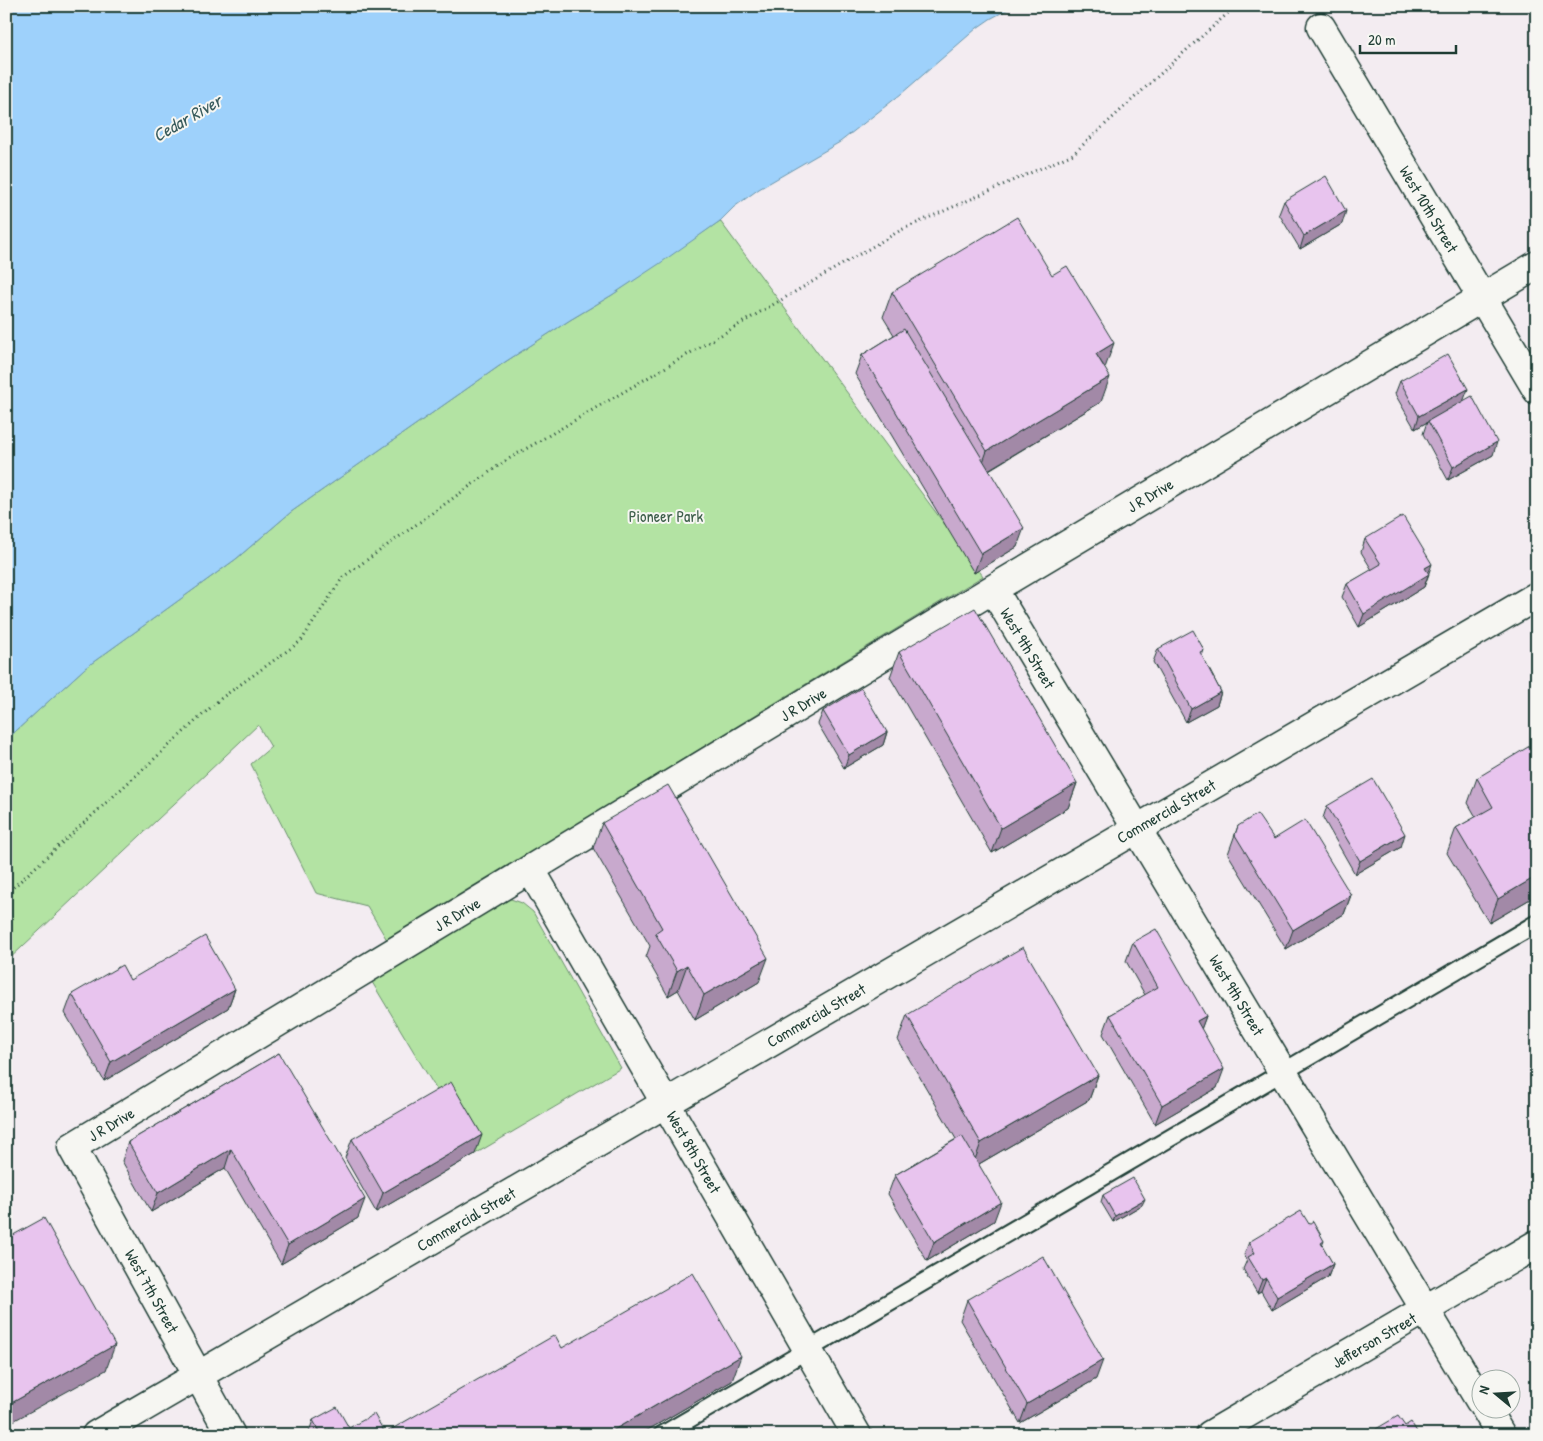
<svg xmlns="http://www.w3.org/2000/svg" width="1543" height="1441" font-family="'Patrick Hand',sans-serif">
	<style>
		.green { fill: #b3e3a3; stroke: #69906c }
		.water { fill: #9ed1fb; stroke: #6b96ab }
		.lines { fill: none; stroke-linecap: round; stroke-linejoin: round }
		.lane-casing { stroke: #1f3d34; stroke-width: 20 }
		.street-casing { stroke: #1f3d34; stroke-width: 31 }
		.secondary-casing { stroke: #1f3d34; stroke-width: 31 }
		.path { stroke: #1f3d34; stroke-width: 3; stroke-dasharray: 1 4; stroke-linecap: butt }
		.lane { stroke: #f6f6f2; stroke-width: 16 }
		.street { stroke: #f6f6f2; stroke-width: 28 }
		.secondary { stroke: #f6f6f2; stroke-width: 28 }
		.wall { fill: #c8a9cd; stroke: #1f3d34 }
		.shaded-wall { fill: #a289a7; stroke: #1f3d34 }
		.building { fill: #e8c4ee; stroke: #1f3d34 }
		.labels { text-anchor: middle; dominant-baseline: central; stroke-width: 4; stroke-linejoin: round; paint-order: stroke }
		.street-label { font-size: 16px; fill: #1f3d34; stroke: #f6f6f2 }
		.park-label { font-size: 16px; fill: #3d5e4a; stroke: #f6f6f2 }
		.water-label { font-size: 18px; font-style: italic; fill: #385b5c; stroke: #f6f6f2 }
	</style>
	<rect width="100%" height="100%" fill="#f3ecf1"/>
	<filter id="ink" filterUnits="userSpaceOnUse"><feTurbulence type="fractalNoise" baseFrequency=".02" numOctaves="2"/><feDisplacementMap in="SourceGraphic" scale="10" xChannelSelector="R" yChannelSelector="G"/><feConvolveMatrix kernelMatrix="1 2 1 2 8 2 1 2 1" color-interpolation-filters="sRGB"/></filter>
	<g filter="url(#ink)">
		<path class="green" d="M720 221 983 576 387 940 367 906 316 893 251 764 271 747 258 725 6 962V740L85 668 236 559 291 512 505 362 570 320 612 295Z
			M508 898 522 903 533 912 621 1068 475 1154 372 982 495 902Z"/>
		<path class="water" d="M6 6H1014L990 19 977 28 901 94 840 142 759 189 734 207 720 221 659 264 612 295 570 320 505 362 291 512 236 559 85 668 6 740Z"/>
		<g class="lines">
			<defs>
				<path id="lane" d="M662 1435 1283 1072 1537 923"/>
				<path id="street" d="M1321 27 1537 390
					M993 589 1480 1401
					M531 870 857 1435
					M1485 1408 1501 1435
					M231 1435 72 1147 993 589 1537 265"/>
				<path id="secondary" d="M96 1435 1537 596
					M1210 1435 1537 1244"/>
			</defs>
			<use href="#lane" class="lane-casing"/>
			<use href="#street" class="street-casing"/>
			<use href="#secondary" class="secondary-casing"/>
			<path class="path" d="M6 894 220 699 301 641 343 577 505 461 901 230 1073 154 1181 55 1236 6"/>
			<use href="#lane" class="lane"/>
			<use href="#street" class="street"/>
			<use href="#secondary" class="secondary"/>
		</g>
		<path class="wall" d="M1284 201 1342 224 1300 249 1279 214Z
			M892 292 1104 368 1101 402 989 470 1017 547 974 573 855 374 862 355 894 335 883 317Z
			M1400 381 1464 401 1493 455 1448 480 1423 434 1427 422 1415 429 1395 394Z
			M1365 539 1429 574 1424 587 1359 627 1342 597 1347 584 1372 570 1361 552Z
			M1158 649 1204 650 1202 656 1221 692 1217 705 1186 722 1153 662Z
			M899 652 1077 783 1068 808 992 853 890 677Z
			M823 711 887 732 883 745 844 768 818 724Z
			M1537 751V895L1489 923 1447 853 1456 828 1476 817 1468 803 1477 778Z
			M1327 806 1401 847 1355 874 1323 818Z
			M602 823 759 982 695 1020 678 990 668 996 646 957 650 946 593 848Z
			M1238 826 1274 839 1351 895 1344 914 1286 949 1228 854Z
			M1133 942 1206 1016 1201 1029 1217 1088 1155 1124 1103 1034 1110 1015 1145 995 1126 961Z
			M130 980 235 989 228 1008 104 1081 65 1013 72 994Z
			M907 1015 1098 1075 1089 1100 979 1164 994 1221 927 1261 888 1194 895 1175 956 1139 898 1040Z
			M279 1053 358 1218 281 1264 225 1168 151 1212 122 1161 128 1142Z
			M352 1139 475 1154 376 1212 345 1158Z
			M1103 1195 1142 1205 1113 1222 1101 1202Z
			M1309 1224 1324 1241 1322 1246 1333 1264 1328 1277 1272 1310 1261 1291 1257 1293 1243 1269 1247 1260 1244 1255 1249 1242Z
			M967 1300 1096 1379 1020 1423 960 1320Z
			M562 1348 732 1381 639 1435H308L313 1420 349 1428 385 1433Z
			M1405 1426 1419 1435H1374L1376 1429Z"/>
		<path class="shaded-wall" d="M1346 211 1342 224 1300 249 1304 236Z
			M1114 343 1105 368 1096 354Z
			M1110 377 1101 402 978 476 987 451Z
			M1468 389 1463 402 1415 429 1419 416Z
			M1497 442 1493 455 1448 480 1453 467Z
			M1024 528 1017 547 974 573 981 554Z
			M1432 564 1424 587 1359 627 1364 614 1425 568Z
			M1221 692 1217 705 1186 722 1191 709Z
			M887 732 883 745 844 768 849 755Z
			M1077 783 1068 808 992 853 1001 828Z
			M1405 834 1401 847 1355 874 1360 861Z
			M1537 876V895L1489 923 1498 899Z
			M1351 895 1344 914 1286 949 1293 930Z
			M768 958 759 982 695 1020 704 995Z
			M687 965 678 990 668 996 677 971Z
			M235 989 228 1008 104 1081 111 1062Z
			M1206 1016 1199 1035 1197 1021Z
			M1224 1069 1217 1088 1155 1124 1162 1105Z
			M1098 1075 1089 1100 972 1168 981 1143Z
			M482 1135 475 1154 376 1212 383 1193Z
			M231 1149 225 1168 151 1212 158 1193Z
			M365 1199 358 1218 281 1264 288 1245Z
			M1145 1199 1142 1205 1113 1222 1115 1216Z
			M1001 1202 994 1221 927 1261 934 1242Z
			M1333 1264 1328 1277 1272 1310 1277 1297Z
			M1266 1278 1261 1291 1257 1293 1262 1280Z
			M115 1345 106 1370 6 1425V1406Z
			M741 1356 732 1381 639 1435H605Z
			M1103 1360 1096 1379 1020 1423 1027 1404Z"/>
		<path class="building" d="M1326 176 1346 211 1304 236 1284 201Z
			M1017 217 1052 275 1067 266 1114 343 1096 354 1110 377 987 451 892 292Z
			M904 329 1024 528 981 554 862 355Z
			M1448 354 1468 389 1419 416 1400 381Z
			M1472 396 1497 442 1453 467 1428 421Z
			M1403 516 1432 564 1425 568 1429 574 1364 614 1347 584 1381 564 1365 539Z
			M975 608 1077 783 1001 828 899 652Z
			M1193 630 1204 650 1200 652 1221 692 1191 709 1158 649Z
			M861 688 887 732 849 755 823 711Z
			M1533 744 1537 751V876L1498 899 1456 828 1493 807 1477 778Z
			M1373 779 1405 834 1360 861 1327 806Z
			M668 785 768 958 704 995 687 965 677 971 655 933 662 928 602 823Z
			M1257 814 1274 839 1305 820 1351 895 1293 930 1235 835 1238 826Z
			M1156 929 1206 1016 1197 1021 1224 1069 1162 1105 1110 1015 1158 987 1133 942Z
			M205 936 235 989 111 1062 72 994 122 965 130 980Z
			M1023 947 1098 1075 981 1143 907 1015Z
			M279 1053 365 1199 288 1245 231 1149 158 1193 128 1142Z
			M451 1082 482 1135 383 1193 352 1139Z
			M962 1136 1001 1202 934 1242 895 1175Z
			M1133 1178 1145 1199 1115 1216 1103 1195Z
			M1301 1211 1309 1224 1313 1221 1324 1241 1321 1243 1333 1264 1277 1297 1266 1278 1262 1280 1248 1257 1255 1253 1249 1242Z
			M44 1218 115 1345 6 1406V1239Z
			M1043 1256 1103 1360 1027 1404 967 1300Z
			M693 1273 741 1356 605 1435H321L313 1420 337 1407 349 1428 374 1414 385 1433 555 1335 562 1348Z
			M1398 1416 1405 1426 1411 1422 1419 1435H1379L1376 1429Z"/>
	</g>
	<g class="labels">
		<g class="street-label">
			<text transform="translate(1429 209) rotate(59)">West 10th Street</text>
			<text transform="translate(1150 495) rotate(-31)">J R Drive</text>
			<text transform="translate(1028 648) rotate(59)">West 9th Street</text>
			<text transform="translate(803 704) rotate(-31)">J R Drive</text>
			<text transform="translate(1166 811) rotate(-30)">Commercial Street</text>
			<text transform="translate(457 914) rotate(-31)">J R Drive</text>
			<text transform="translate(1237 995) rotate(59)">West 9th Street</text>
			<text transform="translate(816 1015) rotate(-30)">Commercial Street</text>
			<text transform="translate(111 1124) rotate(-31)">J R Drive</text>
			<text transform="translate(694 1152) rotate(60)">West 8th Street</text>
			<text transform="translate(466 1219) rotate(-30)">Commercial Street</text>
			<text transform="translate(152 1291) rotate(61)">West 7th Street</text>
			<text transform="translate(1374 1340) rotate(-30)">Jefferson Street</text>
		</g>
		<g class="park-label">
			<text x="666" y="516">Pioneer Park</text>
		</g>
		<g class="water-label">
			<text transform="translate(187 118) rotate(-30)">Cedar River</text>
		</g>
	</g>
	<rect width="1543" height="1441" fill="none" stroke="#f6f6f2" stroke-width="25"/>
	<rect x="12" y="12" width="1518" height="1416" fill="none" stroke="#1f3d34" stroke-width="2" filter="url(#ink)"/>
	<g transform="translate(1496 1394) rotate(288)"><circle r="24" fill="#f6f6f2" stroke="#a0aca6"/>
	<path d="M0-4L9 19L0 12L-9 19Z" fill="#1f3d34"/>
	<text y="-8" font-size="14" font-weight="bold" text-anchor="middle" fill="#1f3d34">N</text>
	</g>
	<path d="M1360 45v8h96v-8" fill="none" stroke="#1f3d34" stroke-width="2.5"/>
	<text x="1368" y="45" font-size="15" fill="#1f3d34" stroke="#f6f6f2" stroke-width="4" paint-order="stroke">20 m</text>
</svg>
